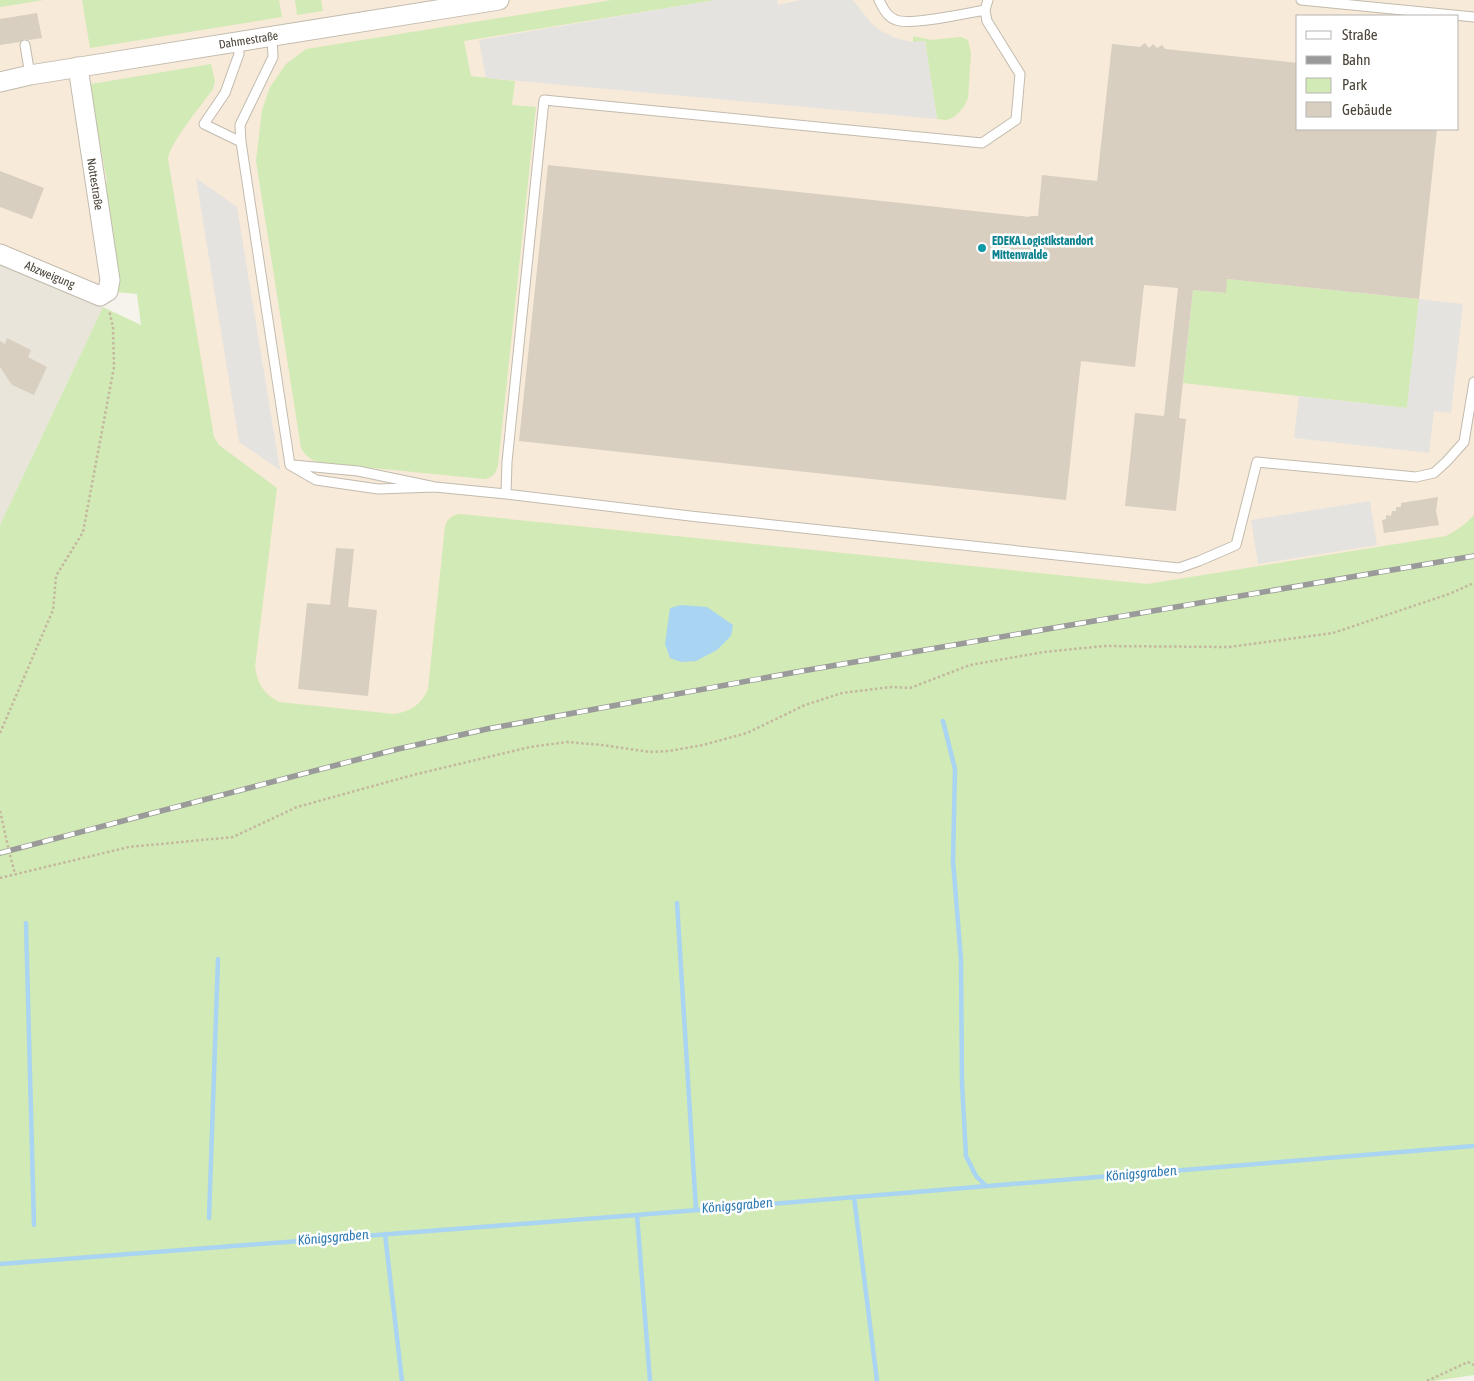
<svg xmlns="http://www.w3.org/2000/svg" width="1474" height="1381" font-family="'Asap Condensed',sans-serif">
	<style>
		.residential { fill: #eae5da }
		.commercial { fill: #f7ead8; fill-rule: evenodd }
		.green { fill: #d2eab5 }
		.parking { fill: #e5e3e0 }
		.water { fill: #a9d4f2 }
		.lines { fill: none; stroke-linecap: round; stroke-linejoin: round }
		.stream { stroke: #a9d4f2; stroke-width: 4.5 }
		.building { fill: #d8cfc1 }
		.lane-casing { stroke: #c2bbae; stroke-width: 11 }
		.street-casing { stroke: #c2bbae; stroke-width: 21 }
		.path { stroke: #c4b79f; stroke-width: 2.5; stroke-dasharray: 2.5 2.5; stroke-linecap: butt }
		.lane { stroke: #fff; stroke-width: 9 }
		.street { stroke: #fff; stroke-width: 19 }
		.rail-casing { stroke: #9a9a9a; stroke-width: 5.5 }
		.rail { stroke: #fff; stroke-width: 4; stroke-dasharray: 11; stroke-linecap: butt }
		.culture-dot { fill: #0f9aa8; stroke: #fff; stroke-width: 2 }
		.labels { text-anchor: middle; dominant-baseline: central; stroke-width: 5; stroke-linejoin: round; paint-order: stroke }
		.street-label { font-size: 12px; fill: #4b4439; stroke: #fff }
		.culture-label { font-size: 12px; font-weight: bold; fill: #0d838f; stroke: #fff; text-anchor: start }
		.water-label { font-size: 14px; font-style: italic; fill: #2e7ab2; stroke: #fff }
	</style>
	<rect width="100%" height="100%" fill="#f6f3ec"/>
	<path class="residential" d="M0 261 103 307 0 525Z"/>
	<path class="commercial" d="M0 0H1474V543L235 772 141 325 137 294 100 290 0 247ZM1298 16H1458V129H1298Z"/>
	<path class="green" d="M0 0H44L0 7Z
		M82 0H279L282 17 90 48Z
		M295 0H321L323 11 297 15Z
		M612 0H716L464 41 471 76 515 81 512 105 536 107 498 465C496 473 493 478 484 479L323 463C312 461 307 458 301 448L256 161 262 110 270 87 286 64 306 49Z
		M913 36 931 40 961 37 968 40 971 53 968 98C965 107 956 119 945 120 943 120 940 119 937 119L925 41 913 42Z
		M211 64 215 81 213 89C203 103 169 144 168 159L214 437 219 445 277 488 255 667C258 684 263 693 279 702L394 714C410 712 422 704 428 689L445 526C448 518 452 515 460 514L1147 584 1446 536C1457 530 1466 524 1474 515V1375L1434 1381H0V525L103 307 141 325 137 294 116 292 102 198 107 180 92 105 90 92 91 84Z
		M1227 279 1419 299 1407 408 1183 383 1193 290 1225 293Z"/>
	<path class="parking" d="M716 0H777L778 5 801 0H853L872 24 881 31 895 38 912 42 925 41 937 119 486 78 479 40Z
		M196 178 237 207 280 470 239 442Z
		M1419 299 1463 304 1451 413 1434 411 1429 453 1294 438 1299 396 1407 408Z
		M1370 501 1377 545 1258 564 1251 520Z"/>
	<path class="water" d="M681 605 707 607 733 625 731 636 717 650 696 661 681 662 670 658 665 644 670 608Z"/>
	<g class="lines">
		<path class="stream" d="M943 721 955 769 953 861 961 960 962 1083 966 1156 976 1176 986 1186
			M677 903 696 1210
			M26 923 34 1225
			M854 1197 877 1381
			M637 1215 650 1381
			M209 1218 218 959
			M385 1234 402 1381
			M0 1264 637 1215 1474 1146"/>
	</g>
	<path class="building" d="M37 13 42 38 29 40 24 39 20 42 0 45V19Z
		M1145 43 1149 48 1153 44 1157 48 1162 45 1165 49 1298 63V129H1437L1419 299 1227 279 1226 293 1193 290 1179 418 1186 419 1176 511 1125 506 1135 413 1164 416 1178 288 1144 285 1135 367 1081 361 1066 500 519 441 548 165 1030 217V216H1038L1042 175 1097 181 1112 44 1140 47Z
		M0 171 44 188 32 219 0 207Z
		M7 338 31 350 28 357 47 367 34 395 12 385 0 367V341L5 344Z
		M1438 497 1436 511 1439 525 1384 533 1382 520 1386 519V515L1391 516 1392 511H1396V507H1401V503Z
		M336 548 354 549 348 607 377 610 368 696 298 689 307 603 330 605Z"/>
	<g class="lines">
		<defs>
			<path id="lane" d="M879 0C883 8 887 17 896 20 911 26 967 13 985 10L987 21 1020 74 1016 120 982 143 544 100 507 462 506 494 690 516 1179 568 1199 561 1236 545 1257 462 1416 477 1434 473 1447 461 1464 442 1474 382
				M1301 0 1474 17
				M985 10 988 0
				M272 37 273 57 240 125 241 142 290 465 316 480 378 489 435 487
				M238 42 239 54 225 93 204 124 241 142
				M25 45 30 75
				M293 465 358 471 435 487 506 494"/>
			<g id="street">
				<path id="s1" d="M0 82 30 75 499 0"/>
				<path id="s2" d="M0 254 100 296 108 291 110 280 78 67"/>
			</g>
		</defs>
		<use href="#lane" class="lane-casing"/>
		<use href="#street" class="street-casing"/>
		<path class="path" d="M0 733 53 610 56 576 83 532 114 367 113 327 109 310
			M0 811 9 851 15 874
			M0 878 129 847 233 837 297 807 413 775 530 747 567 742 602 745 650 752 669 751 703 745 747 733 805 705 842 693 891 687 910 688 970 665 1044 652 1103 646 1229 647 1333 633 1449 594 1474 583
			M1427 1381 1468 1362 1474 1365"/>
		<use href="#lane" class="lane"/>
		<use href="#street" class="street"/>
		<defs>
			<path id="rail" d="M0 853 398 749 487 729 802 671 1474 556"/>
		</defs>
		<use href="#rail" class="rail-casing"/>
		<use href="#rail" class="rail"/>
	</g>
	<circle class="culture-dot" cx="982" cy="248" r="5"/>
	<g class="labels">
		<g class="street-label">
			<text stroke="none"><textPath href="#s1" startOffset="252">Dahmestraße</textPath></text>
			<text transform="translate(95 184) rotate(81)">Nottestraße</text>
			<text stroke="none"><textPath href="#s2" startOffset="54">Abzweigung</textPath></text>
		</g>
		<g class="culture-label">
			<text x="992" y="241">EDEKA Logistikstandort<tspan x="992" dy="14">Mittenwalde</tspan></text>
		</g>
		<g class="water-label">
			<text transform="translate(1141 1173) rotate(-5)">Königsgraben</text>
			<text transform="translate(737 1205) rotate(-5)">Königsgraben</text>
			<text transform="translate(333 1237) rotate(-5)">Königsgraben</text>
		</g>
	</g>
	<rect x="1296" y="15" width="162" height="115" fill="#ffffff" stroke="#b7b4b0"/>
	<rect x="1306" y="31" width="25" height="8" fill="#ffffff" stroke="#b7b4b0"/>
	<text x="1342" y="40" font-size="15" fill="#4b4439">Straße</text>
	<rect x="1306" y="56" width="25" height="8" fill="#9a9a9a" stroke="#b7b4b0"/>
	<text x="1342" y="65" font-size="15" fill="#4b4439">Bahn</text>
	<rect x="1306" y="78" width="25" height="15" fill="#d2eab5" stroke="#b7b4b0"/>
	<text x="1342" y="90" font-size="15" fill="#4b4439">Park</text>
	<rect x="1306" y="102" width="25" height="15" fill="#d8cfc1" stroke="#b7b4b0"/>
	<text x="1342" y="115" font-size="15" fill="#4b4439">Gebäude</text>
</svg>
